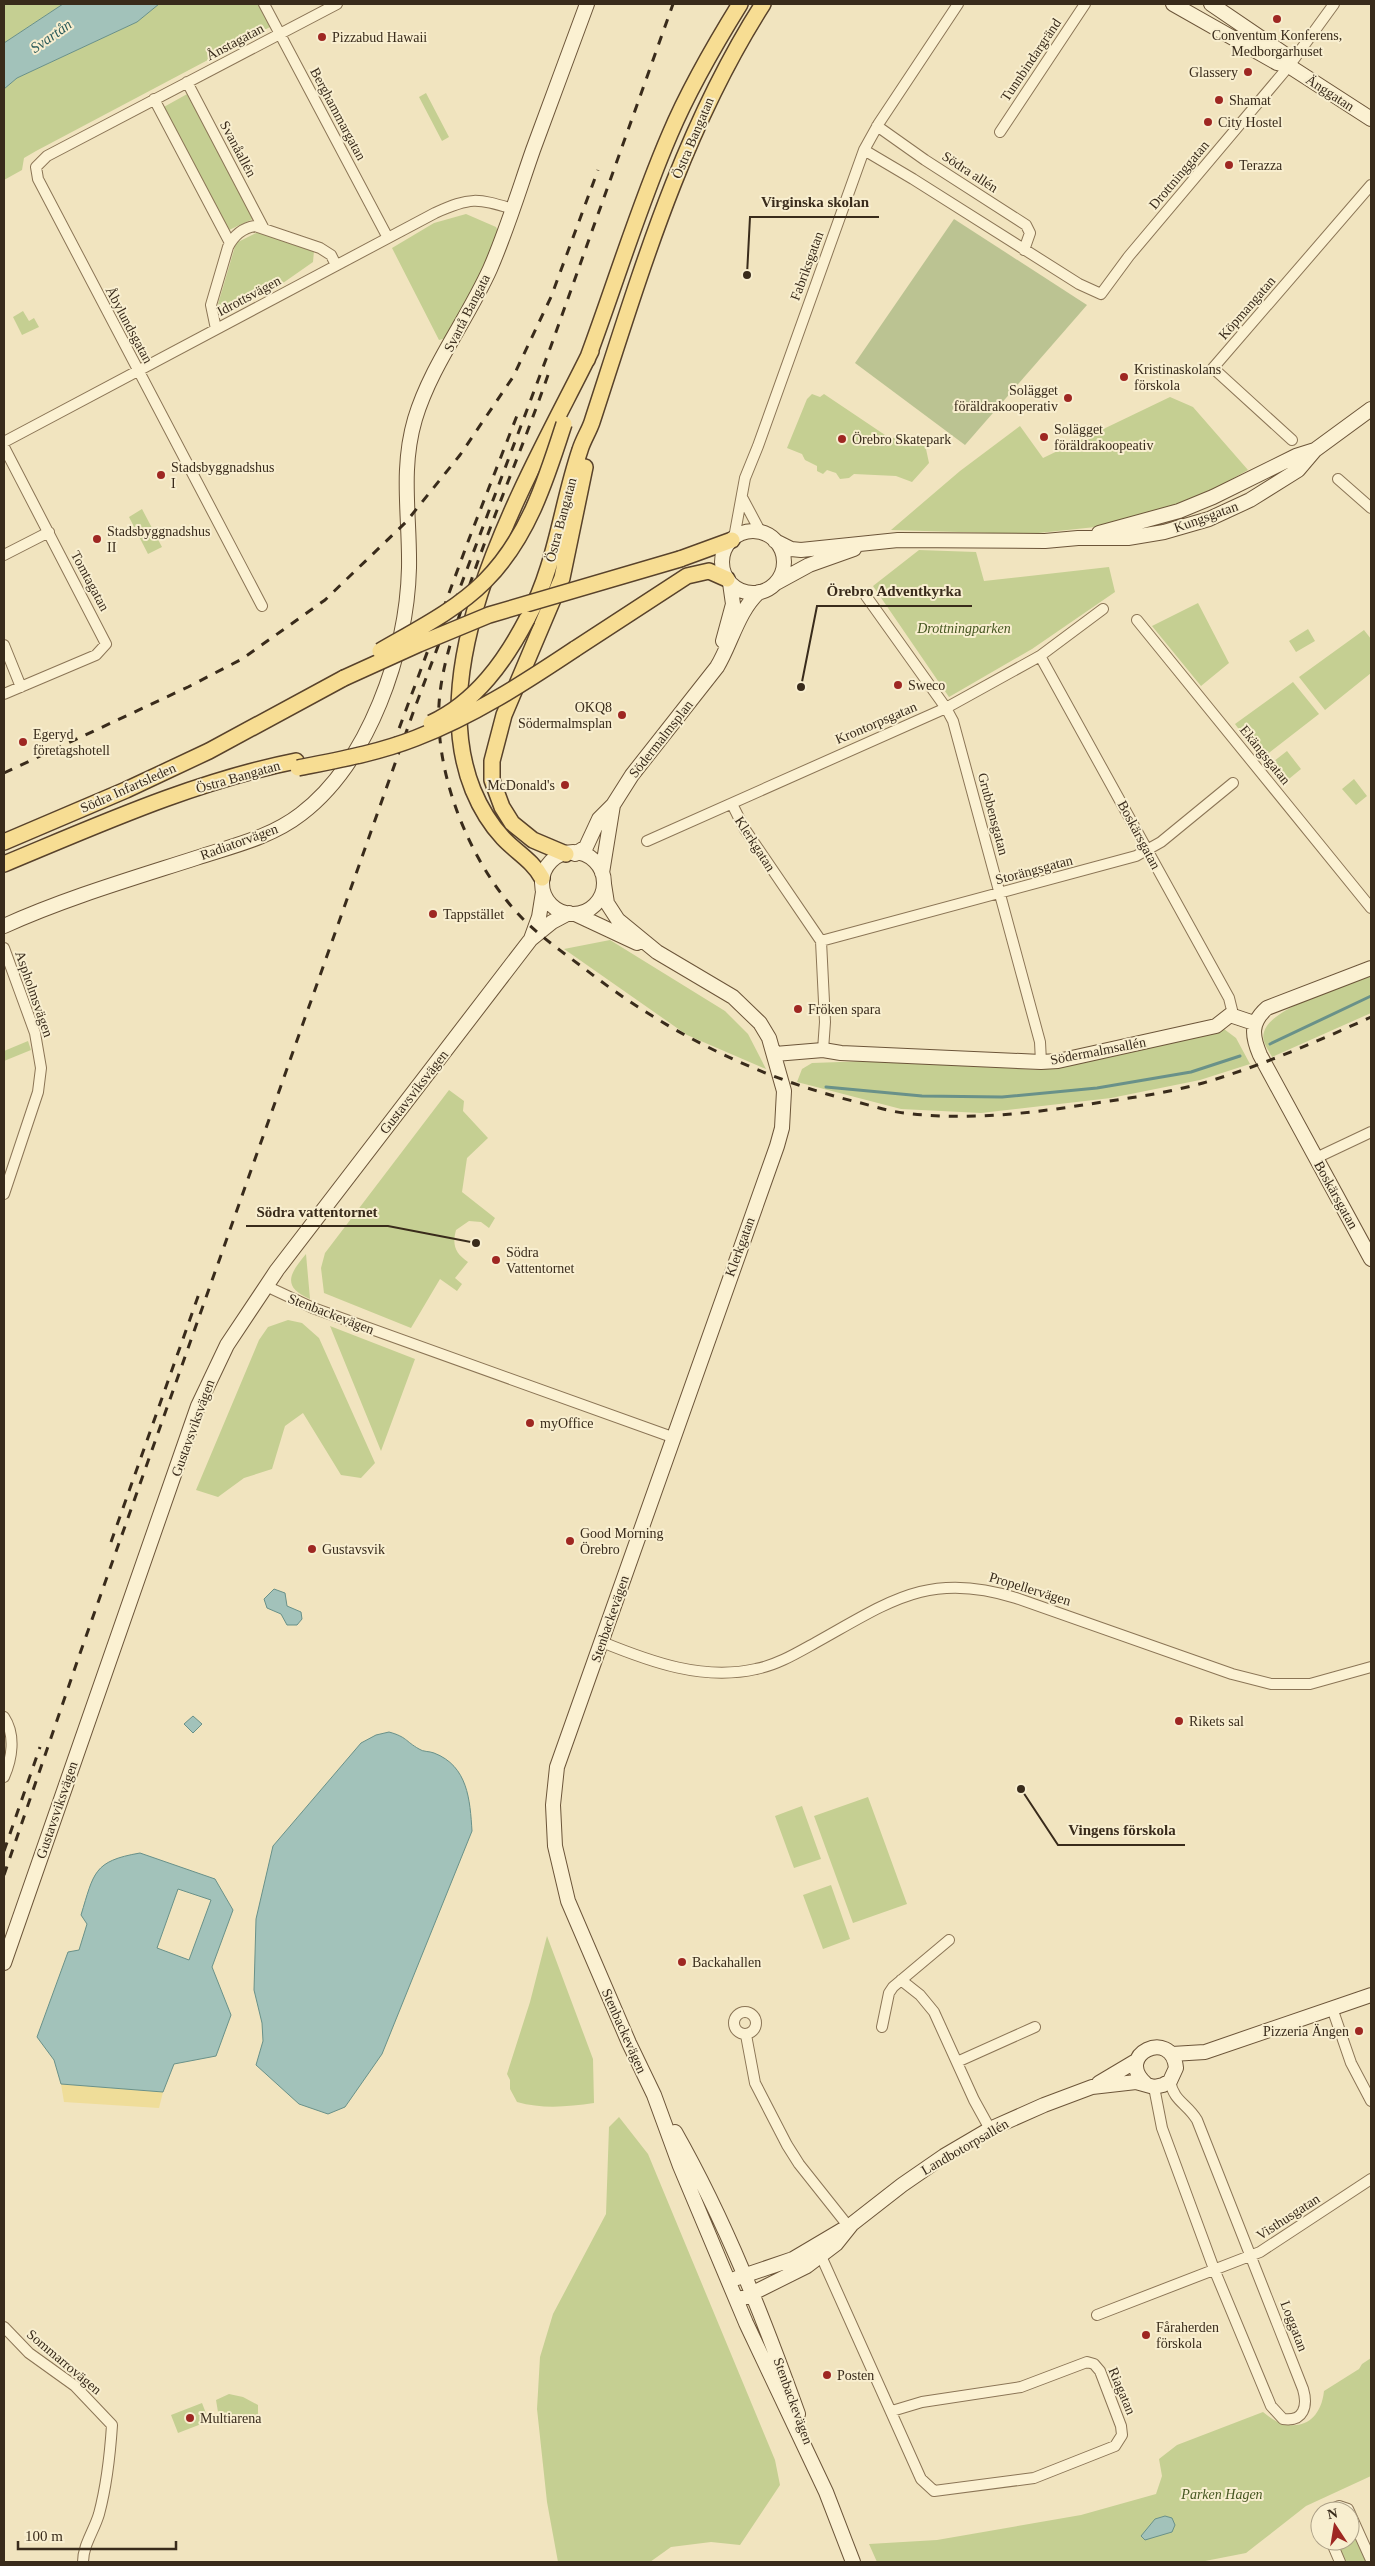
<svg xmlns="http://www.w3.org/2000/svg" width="1375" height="2566" font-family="Georgia,serif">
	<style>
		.green { fill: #c5cf92 }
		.sand { fill: #efdd99 }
		.cemetery { fill: #bbc392 }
		.water { fill: #a2c2ba; stroke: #699189; fill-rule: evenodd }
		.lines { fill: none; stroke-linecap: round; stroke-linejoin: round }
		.stream { stroke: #699189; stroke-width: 3 }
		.street-casing { stroke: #8b7556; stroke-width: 12 }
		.secondary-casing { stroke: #6c5539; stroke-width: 16 }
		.primary-casing { stroke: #58422b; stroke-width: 18 }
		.street { stroke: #fbf1d2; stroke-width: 10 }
		.secondary { stroke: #fbf1d2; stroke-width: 14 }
		.primary { stroke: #f7dd93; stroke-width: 15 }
		.rail { stroke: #392b1b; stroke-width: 3; stroke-dasharray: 9 9; stroke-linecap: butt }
		.primary-bridge-casing { stroke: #58422b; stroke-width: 18; stroke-linecap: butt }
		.primary-bridge { stroke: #f7dd93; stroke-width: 15 }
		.poi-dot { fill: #9e2722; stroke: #f8eecf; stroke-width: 2 }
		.labels { text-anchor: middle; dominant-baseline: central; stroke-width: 4; stroke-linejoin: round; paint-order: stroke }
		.poi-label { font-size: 14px; fill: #392b1b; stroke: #f8eecf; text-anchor: start }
		.street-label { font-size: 14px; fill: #392b1b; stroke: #f8eecf }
		.park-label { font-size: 14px; font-style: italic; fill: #465721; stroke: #f8eecf }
		.water-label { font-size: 15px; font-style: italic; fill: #2a5a59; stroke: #f8eecf }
		.leader { fill: none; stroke: #392b1b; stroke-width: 2 }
		.callout-dot { fill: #392b1b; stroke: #f8eecf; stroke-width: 2 }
		.callout-label { font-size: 15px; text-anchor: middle; font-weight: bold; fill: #392b1b; stroke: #f8eecf; stroke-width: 4; stroke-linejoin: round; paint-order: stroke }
	</style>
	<rect width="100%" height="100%" fill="#f1e4bf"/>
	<path class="green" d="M4 4H63L4 43Z
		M159 4H258L270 27 36 151 24 158 22 170 4 180V89L17 78 137 22Z
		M189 93 255 218 229 230 162 108Z
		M426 93 449 137 442 141 419 97Z
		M466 214 496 227 500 235 447 338 439 340 392 248 434 223Z
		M262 230 314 251 313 262 273 290 225 311 218 304 236 243Z
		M23 311 29 321 34 318 39 327 22 335 13 317Z
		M812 394 820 397 824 394 888 437 928 443 926 449 929 463 912 482 896 476 854 474 849 478 840 479 836 473 827 470 823 474 817 471V466L805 460 802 454 787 448 807 399Z
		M1170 397 1193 407 1248 470 1184 506 1105 526 1029 534 891 530 960 471 1020 426 1043 458Z
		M142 509 162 547 148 554 129 517Z
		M919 550 976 552 984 581 1109 567 1115 592 1032 649 949 697 873 586Z
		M1198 603 1229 663 1201 686 1152 626Z
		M1308 629 1315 641 1296 652 1289 641Z
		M1364 630 1371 639V673L1325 710 1299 677Z
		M1293 682 1319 714 1261 759 1235 724Z
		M1287 751 1301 769 1284 783 1269 765Z
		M1354 779 1367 796 1356 805 1342 789Z
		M610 940 725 1011 748 1034 766 1069 687 1035 564 949Z
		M1371 973V1013L1272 1057C1268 1049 1261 1041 1264 1032 1271 1006 1348 987 1371 973Z
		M1224 1029 1236 1038 1250 1064 1200 1080 1111 1098 981 1113 901 1109 797 1082 802 1069 812 1063 869 1061 1041 1070Z
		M28 1041 31 1050 4 1061V1051Z
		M449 1090 464 1101 463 1111 488 1138 467 1158 462 1192 495 1218 489 1228 481 1222 469 1221 456 1230C452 1245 455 1253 468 1262L455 1278 462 1284 457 1291 440 1279 411 1328 324 1293 321 1268 325 1253Z
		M306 1254 310 1299C281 1287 290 1273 306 1254Z
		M288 1320 302 1323 319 1338 375 1463 361 1478 341 1475 303 1413 285 1426 272 1469 244 1478 218 1497 196 1490 259 1340 268 1327Z
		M330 1326 415 1359 381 1451Z
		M868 1797 907 1904 853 1923 814 1816Z
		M802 1806 821 1859 794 1868 775 1816Z
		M831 1885 850 1939 823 1949 803 1895Z
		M547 1936 593 2059 594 2103C567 2107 542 2109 517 2102L510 2089V2080L507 2074 530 2002Z
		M619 2117 648 2154 775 2460 780 2485 740 2545 711 2542 671 2547 650 2562H558L547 2502 537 2409 540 2357 553 2314 606 2214 609 2127Z
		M1371 2358V2476L1306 2506 1246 2553 1200 2562H877L869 2544 937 2540 1081 2515 1156 2494 1162 2476 1159 2459 1177 2445 1263 2412C1289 2435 1320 2428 1324 2391L1359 2369 1362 2364Z
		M229 2394 243 2397 258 2405V2419L245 2425 218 2412 216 2400Z
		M202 2403 209 2421 178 2433 171 2415Z
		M1350 2517 1370 2562H1343L1334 2541H1350Z"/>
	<path class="sand" d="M61 2084 163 2092 159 2108 64 2102Z"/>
	<path class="cemetery" d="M954 219 1087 305 965 445 855 363Z"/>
	<path class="water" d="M63 4H159L137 22 17 78 4 89V43Z
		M274 1589 285 1593 287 1606 301 1612 302 1619 297 1625H287L281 1614 267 1608 264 1599Z
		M193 1716 202 1724 193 1733 184 1724Z
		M389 1732C407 1737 405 1741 419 1749 423 1752 429 1751 434 1753 468 1766 470 1800 472 1831L382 2054 345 2107 328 2114 299 2104 256 2065 263 2041 262 2023 254 1990 256 1919 273 1846 361 1743 376 1735Z
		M140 1853 215 1879 233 1910 212 1967 231 2015 216 2056 174 2064 163 2092 61 2084 54 2060 37 2037 68 1952 79 1950 87 1924 81 1915C94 1873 93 1861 140 1853ZM178 1889 211 1900 189 1960 157 1948Z
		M1165 2516 1172 2518 1175 2525 1172 2532 1145 2540 1141 2536 1155 2519Z"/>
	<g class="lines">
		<path class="stream" d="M1270 1044 1371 996
			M826 1087 922 1096 1002 1097 1097 1088 1191 1072 1240 1056"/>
		<defs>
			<path id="street" d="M264 4 388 238
				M187 82 264 229
				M154 99 230 243
				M877 126 925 160 1026 225 1030 233 1024 250
				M1000 132 1085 4
				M864 150 913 179 1079 284 1101 294 1129 256 1289 66 1334 4
				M216 329 211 305 228 247C234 235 242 228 255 226L320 248 331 255 336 265
				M1292 440 1213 368 1371 185
				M4 442 435 213C471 197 476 198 513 209
				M4 447 106 644 96 655 4 694
				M1338 479 1371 508
				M743 499 761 533
				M734 538 745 478 758 446 864 150 879 123 958 4
				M4 555 49 532
				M866 596 946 708 953 721 1040 1042 1041 1062
				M262 606 38 179 36 167 47 156 337 4
				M1137 620 1371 908
				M4 645 21 687
				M1040 656 1229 998 1232 1010 1230 1015
				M732 804 744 828 821 941 825 1022 823 1050
				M647 841 946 708 1040 656 1103 609
				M821 941 1136 856 1161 842 1233 783
				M4 948 35 1033 41 1068 38 1092 4 1194
				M1316 1158 1371 1132
				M266 1286 313 1308 672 1437
				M602 1642C651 1662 703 1681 756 1669 777 1665 797 1653 815 1643 889 1602 929 1570 1016 1598L1232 1674 1271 1684H1310L1371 1667
				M4 1717C16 1735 12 1759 4 1777
				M901 1980 920 1995 934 2012 974 2100 990 2129
				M1332 2008 1351 2063 1371 2101
				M734 2023a11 11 0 1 1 22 0a11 11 0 1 1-22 0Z
				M882 2027 889 1993 893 1987 949 1940
				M746 2035 755 2083 787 2145 799 2164 849 2227
				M957 2062 1035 2027
				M1154 2087 1162 2128 1214 2269 1271 2406 1283 2419C1304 2422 1308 2406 1303 2389L1197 2120C1187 2103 1174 2102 1170 2081
				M821 2256 921 2479 934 2491 1034 2478 1115 2446 1122 2435 1121 2426 1100 2371 1094 2364 1087 2362 1021 2387 922 2402 892 2411
				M1097 2315 1260 2252 1371 2179
				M4 2327 29 2353 75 2386 112 2425C110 2456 107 2484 99 2514 94 2531 83 2545 83 2562
				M1327 2511 1339 2506 1348 2509 1371 2560
				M1331 2541 1340 2562"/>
			<path id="secondary" d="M1173 4 1277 63 1289 66 1371 119
				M1211 4 1286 55 1289 66
				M722 562a31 31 0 1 1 62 0a31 31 0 1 1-62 0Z
				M1099 533 1179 511 1213 497 1296 456 1315 450 1371 409
				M775 541 791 549 801 550 898 540 1045 541 1078 538H1128L1164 532 1209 519 1250 500 1298 470 1315 450
				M776 583 809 565 854 549
				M723 641 733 604 730 583
				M542 883a31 31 0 1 1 62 0a31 31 0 1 1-62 0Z
				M575 854 586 847 599 819 613 805 632 775 717 667C731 644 738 611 759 592
				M602 873 613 805
				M604 884 607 903 618 920 657 952 733 997 760 1023 769 1038 784 1091 782 1128 777 1146 557 1767 553 1805 555 1846 568 1901 629 2043 654 2095 680 2166 746 2323 826 2492 853 2562
				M575 914 637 943
				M4 926C66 898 131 879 196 858 232 846 270 838 301 814 369 762 407 652 409 568 410 517 400 470 415 419 431 366 467 320 490 269 507 230 519 190 533 150 551 101 569 53 587 4
				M531 939 552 922 569 913
				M1371 968 1267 1008C1250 1023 1252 1036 1260 1055L1371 1259
				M775 1054 823 1050 841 1053 1041 1062 1058 1061 1216 1026 1230 1015 1254 1023
				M4 1963 198 1406 227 1345 277 1270 531 939 539 917 543 892
				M1172 2054 1205 2052 1371 1995
				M1099 2083 1136 2061
				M675 2132C726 2222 763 2317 798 2414
				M737 2278 793 2259 842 2230
				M737 2301 807 2266 836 2244 852 2224 902 2185 944 2156 990 2129 1044 2105 1092 2087 1136 2082 1154 2087 1163 2085 1170 2081 1176 2068C1172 2027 1113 2055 1146 2084"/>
			<path id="primary" d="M587 360C615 285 638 208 670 134 689 89 714 46 740 4
				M680 559 732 540
				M527 619C556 566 561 506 580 450 583 440 589 431 592 422 639 278 681 132 763 4
				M575 649 687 576 709 571 727 579
				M4 842 126 790 209 751 344 678
				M566 854 533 840 512 823 502 807 492 780V761L504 715 562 578 585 467
				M4 864C98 825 195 781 296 761
				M542 878C533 861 516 852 503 838 490 824 480 807 473 790 419 656 533 469 591 351"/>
		</defs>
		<use href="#street" class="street-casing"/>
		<use href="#secondary" class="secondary-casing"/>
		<use href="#primary" class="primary-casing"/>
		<use href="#street" class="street"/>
		<use href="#secondary" class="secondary"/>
		<use href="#primary" class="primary"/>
		<path class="rail" d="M548 375C523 447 493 516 469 587 454 632 436 678 439 726 442 794 477 874 526 922 544 939 565 954 585 969 664 1031 756 1077 853 1101 870 1105 887 1111 904 1113 960 1120 1015 1115 1070 1107 1114 1100 1160 1095 1203 1083 1261 1066 1316 1042 1371 1017
			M393 745 469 539 518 413
			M4 773 188 687 242 659 325 600 406 522 460 455 513 377 551 297 598 170
			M111 1542 201 1288
			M4 1851 40 1747
			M4 1875 78 1659 414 710 551 346 673 4"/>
		<defs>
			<path id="primary-bridge" d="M380 651C416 630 455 611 485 581 528 538 546 480 564 424
				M344 678 419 644 489 615 680 559
				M431 723C476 702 505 661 527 619
				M298 768C338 760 378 753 416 738 473 716 524 683 575 649"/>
		</defs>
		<use href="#primary-bridge" class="primary-bridge-casing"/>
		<use href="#primary-bridge" class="primary-bridge"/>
	</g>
	<g class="poi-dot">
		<circle cx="1277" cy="19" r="5"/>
		<circle cx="322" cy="37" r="5"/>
		<circle cx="1248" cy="72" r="5"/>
		<circle cx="1219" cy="100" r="5"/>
		<circle cx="1208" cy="122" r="5"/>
		<circle cx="1229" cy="165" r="5"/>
		<circle cx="1124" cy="377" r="5"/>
		<circle cx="1068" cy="398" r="5"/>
		<circle cx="1044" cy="437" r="5"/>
		<circle cx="842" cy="439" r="5"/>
		<circle cx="161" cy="475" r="5"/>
		<circle cx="97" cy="539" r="5"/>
		<circle cx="898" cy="685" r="5"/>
		<circle cx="622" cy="715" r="5"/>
		<circle cx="23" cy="742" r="5"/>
		<circle cx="565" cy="785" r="5"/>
		<circle cx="433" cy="914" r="5"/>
		<circle cx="798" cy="1009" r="5"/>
		<circle cx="496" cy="1260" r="5"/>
		<circle cx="530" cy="1423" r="5"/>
		<circle cx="570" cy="1541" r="5"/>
		<circle cx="312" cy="1549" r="5"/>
		<circle cx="1179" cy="1721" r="5"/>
		<circle cx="682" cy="1962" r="5"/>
		<circle cx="1359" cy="2031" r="5"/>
		<circle cx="1146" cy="2335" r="5"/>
		<circle cx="827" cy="2375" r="5"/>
		<circle cx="190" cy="2418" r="5"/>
	</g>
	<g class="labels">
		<g class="poi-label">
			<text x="1277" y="35" text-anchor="middle">Conventum Konferens,<tspan x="1277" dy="16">Medborgarhuset</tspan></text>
			<text x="332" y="37">Pizzabud Hawaii</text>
			<text x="1238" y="72" text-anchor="end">Glassery</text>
			<text x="1229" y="100">Shamat</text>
			<text x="1218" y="122">City Hostel</text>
			<text x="1239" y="165">Terazza</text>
			<text x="1134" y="369">Kristinaskolans<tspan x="1134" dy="16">förskola</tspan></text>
			<text x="1058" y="390" text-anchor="end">Solägget<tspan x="1058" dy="16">föräldrakooperativ</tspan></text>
			<text x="1054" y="429">Solägget<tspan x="1054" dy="16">föräldrakoopeativ</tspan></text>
			<text x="852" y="439">Örebro Skatepark</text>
			<text x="171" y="467">Stadsbyggnadshus<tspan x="171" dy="16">I</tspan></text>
			<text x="107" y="531">Stadsbyggnadshus<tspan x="107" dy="16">II</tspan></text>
			<text x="908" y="685">Sweco</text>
			<text x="612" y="707" text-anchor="end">OKQ8<tspan x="612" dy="16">Södermalmsplan</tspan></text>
			<text x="33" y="734">Egeryd<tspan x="33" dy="16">företagshotell</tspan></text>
			<text x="555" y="785" text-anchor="end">McDonald's</text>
			<text x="443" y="914">Tappstället</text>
			<text x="808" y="1009">Fröken spara</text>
			<text x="506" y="1252">Södra<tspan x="506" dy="16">Vattentornet</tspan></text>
			<text x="540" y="1423">myOffice</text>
			<text x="580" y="1533">Good Morning<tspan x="580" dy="16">Örebro</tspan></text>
			<text x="322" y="1549">Gustavsvik</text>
			<text x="1189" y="1721">Rikets sal</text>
			<text x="692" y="1962">Backahallen</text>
			<text x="1349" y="2031" text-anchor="end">Pizzeria Ängen</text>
			<text x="1156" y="2327">Fåraherden<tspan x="1156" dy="16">förskola</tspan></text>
			<text x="837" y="2375">Posten</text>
			<text x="200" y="2418">Multiarena</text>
		</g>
		<g class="street-label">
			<text transform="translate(235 42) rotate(-28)">Ånstagatan</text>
			<text transform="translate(1031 60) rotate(-56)">Tunnbindargränd</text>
			<text transform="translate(1330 93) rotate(33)">Änggatan</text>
			<text transform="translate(338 114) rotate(62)">Berghammargatan</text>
			<text transform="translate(693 138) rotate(-67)">Östra Bangatan</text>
			<text transform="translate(238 149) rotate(62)">Svanåallén</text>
			<text transform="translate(970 172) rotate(33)">Södra allén</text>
			<text transform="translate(1179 175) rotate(-50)">Drottninggatan</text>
			<text transform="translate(807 266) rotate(-70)">Fabriksgatan</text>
			<text transform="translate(249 296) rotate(-28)">Idrottsvägen</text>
			<text transform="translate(1247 308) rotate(-49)">Köpmangatan</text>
			<text transform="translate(467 313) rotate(-63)">Svartå Bangata</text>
			<text transform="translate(129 325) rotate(62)">Åbylundsgatan</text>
			<text transform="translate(1206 517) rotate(-20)">Kungsgatan</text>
			<text transform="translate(561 520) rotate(-75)">Östra Bangatan</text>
			<text transform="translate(90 581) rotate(62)">Tomtagatan</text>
			<text transform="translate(876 723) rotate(-23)">Krontorpsgatan</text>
			<text transform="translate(661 739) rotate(-52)">Södermalmsplan</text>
			<text transform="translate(1265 755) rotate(51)">Ekängsgatan</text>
			<text transform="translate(238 777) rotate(-16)">Östra Bangatan</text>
			<text transform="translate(128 788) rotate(-24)">Södra Infartsleden</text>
			<text transform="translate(993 814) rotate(75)">Grubbensgatan</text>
			<text transform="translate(1139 835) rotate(62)">Boskärsgatan</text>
			<text transform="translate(239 842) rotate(-20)">Radiatorvägen</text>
			<text transform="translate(755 844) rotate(57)">Klerkgatan</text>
			<text transform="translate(1034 870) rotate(-15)">Storängsgatan</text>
			<text transform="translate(34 994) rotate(71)">Aspholmsvägen</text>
			<text transform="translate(1098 1051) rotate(-11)">Södermalmsallén</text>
			<text transform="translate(414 1092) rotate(-52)">Gustavsviksvägen</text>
			<text transform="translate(1336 1195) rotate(61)">Boskärsgatan</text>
			<text transform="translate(740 1247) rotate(-70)">Klerkgatan</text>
			<text transform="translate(331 1314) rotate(21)">Stenbackevägen</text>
			<text transform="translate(193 1428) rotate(-70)">Gustavsviksvägen</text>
			<text transform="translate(1030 1589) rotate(17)">Propellervägen</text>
			<text transform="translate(610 1619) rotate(-71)">Stenbackevägen</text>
			<text transform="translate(57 1810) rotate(-71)">Gustavsviksvägen</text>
			<text transform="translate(624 2031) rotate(66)">Stenbackevägen</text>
			<text transform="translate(965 2147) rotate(-30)">Landbotorpsallén</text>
			<text transform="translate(1288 2217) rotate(-33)">Visthusgatan</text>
			<text transform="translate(1294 2326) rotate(69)">Loggatan</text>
			<text transform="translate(64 2362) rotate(40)">Sommarrovägen</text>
			<text transform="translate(1122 2391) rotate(67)">Riagatan</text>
			<text transform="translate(793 2401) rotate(70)">Stenbackevägen</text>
		</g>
		<g class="park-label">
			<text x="964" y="628">Drottningparken</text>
			<text x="1222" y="2494">Parken Hagen</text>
		</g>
		<g class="water-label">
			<text transform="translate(51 36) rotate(-35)">Svartån</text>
		</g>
	</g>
	<path class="leader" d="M747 275L750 217H879M801 687L817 606H972M476 1243L388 1226H246M1021 1789L1058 1845H1185"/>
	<g class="callout-dot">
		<circle cx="747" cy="275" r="5"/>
		<circle cx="801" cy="687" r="5"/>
		<circle cx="476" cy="1243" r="5"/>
		<circle cx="1021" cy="1789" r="5"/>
	</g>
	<g class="callout-label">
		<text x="815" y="207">Virginska skolan</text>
		<text x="894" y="596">Örebro Adventkyrka</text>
		<text x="317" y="1217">Södra vattentornet</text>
		<text x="1122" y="1835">Vingens förskola</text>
	</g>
	<rect width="1375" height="2566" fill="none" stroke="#392b1b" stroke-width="10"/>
	<g transform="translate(1335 2526) rotate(348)"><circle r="24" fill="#f8eecf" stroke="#aca087"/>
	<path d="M0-4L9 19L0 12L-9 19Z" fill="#9e2722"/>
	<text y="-8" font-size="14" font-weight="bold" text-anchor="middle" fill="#392b1b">N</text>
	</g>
	<path d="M18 2541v8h158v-8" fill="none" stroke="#392b1b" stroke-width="2.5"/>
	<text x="25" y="2541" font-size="15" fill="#392b1b" stroke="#f8eecf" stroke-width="4" paint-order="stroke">100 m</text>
</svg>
